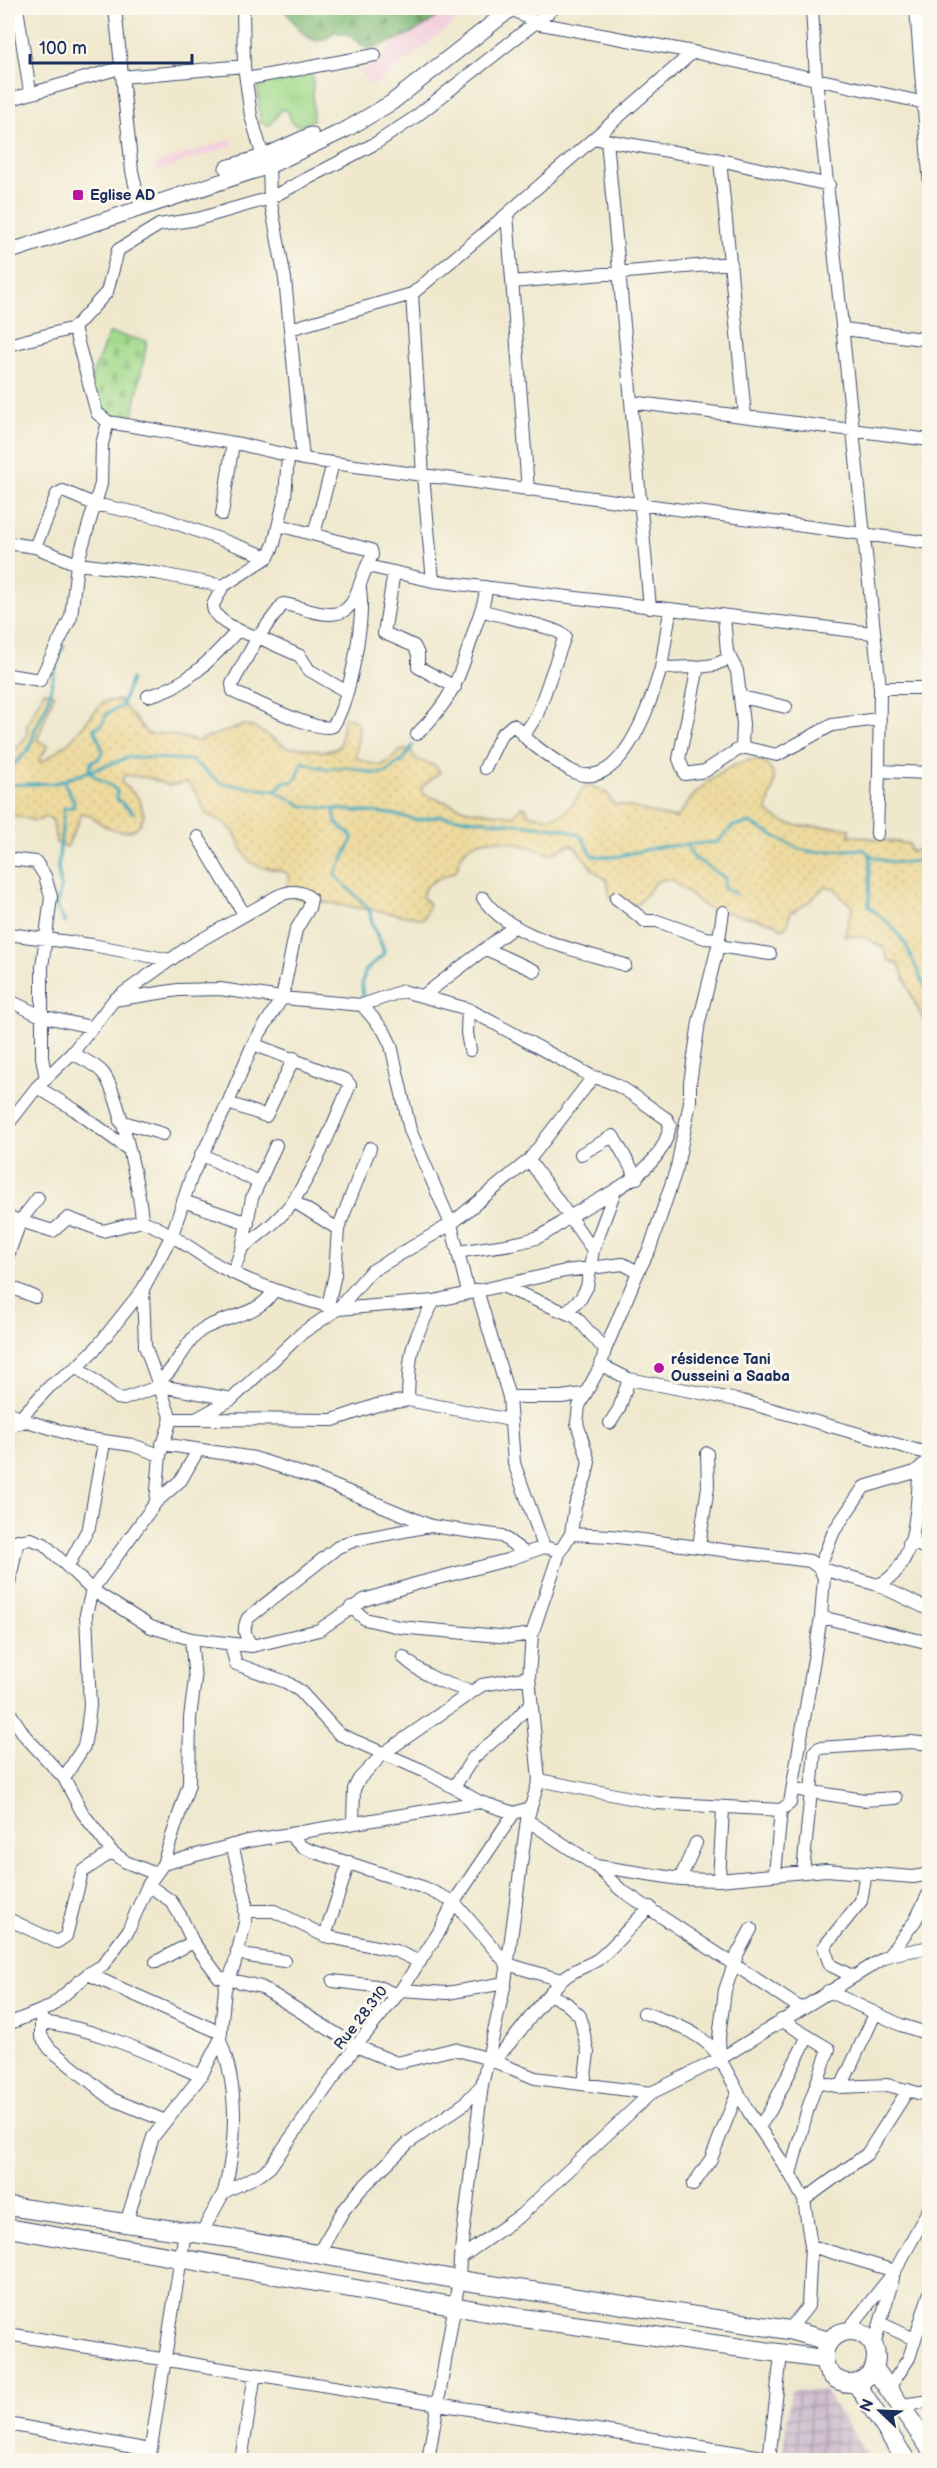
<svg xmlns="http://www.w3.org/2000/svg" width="937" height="2468" font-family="'Balsamiq Sans',sans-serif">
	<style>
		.built { fill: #f3cfde }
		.industrial { fill: url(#industrial-grid) }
		.grass { fill: url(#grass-tufts); stroke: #5e8475; stroke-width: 1.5 }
		.forest { fill: url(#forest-firs); stroke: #4e746b; stroke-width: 1.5 }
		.sand { fill: url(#sand-dots); stroke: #84847e; stroke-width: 1.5 }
		.cemetery { fill: url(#cemetery-stones); stroke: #5e8475; stroke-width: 1.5 }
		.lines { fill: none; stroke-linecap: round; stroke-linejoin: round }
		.stream { stroke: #3eaabe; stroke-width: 3 }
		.minor-casing { stroke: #3b4b6f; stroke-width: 14 }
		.tertiary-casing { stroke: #3b4b6f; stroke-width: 17 }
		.secondary-casing { stroke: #3b4b6f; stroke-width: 20 }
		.minor { stroke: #fff; stroke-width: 12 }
		.tertiary { stroke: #fff; stroke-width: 15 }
		.secondary { stroke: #fff; stroke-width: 18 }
		.poi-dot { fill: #b5179e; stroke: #fbf7ec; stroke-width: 2 }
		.labels { text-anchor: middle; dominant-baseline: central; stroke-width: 6; stroke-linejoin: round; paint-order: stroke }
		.poi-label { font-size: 15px; font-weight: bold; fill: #1b2f5e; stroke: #fbf7ec; text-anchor: start }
		.street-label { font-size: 15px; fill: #1b2f5e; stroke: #fbf7ec }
	</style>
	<defs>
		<pattern id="industrial-grid" width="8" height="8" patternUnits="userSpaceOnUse" patternTransform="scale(1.5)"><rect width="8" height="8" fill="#cfbdce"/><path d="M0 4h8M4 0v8" fill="none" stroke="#a79aaa"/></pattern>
		<pattern id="grass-tufts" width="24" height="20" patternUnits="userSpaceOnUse" patternTransform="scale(1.5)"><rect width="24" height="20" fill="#a1da8c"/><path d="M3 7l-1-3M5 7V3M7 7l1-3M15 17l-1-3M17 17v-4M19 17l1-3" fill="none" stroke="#8abb7b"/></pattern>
		<pattern id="forest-firs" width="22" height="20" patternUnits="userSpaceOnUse" patternTransform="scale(1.5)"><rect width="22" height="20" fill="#80ba78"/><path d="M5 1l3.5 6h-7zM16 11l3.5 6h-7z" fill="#689866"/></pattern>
		<pattern id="sand-dots" width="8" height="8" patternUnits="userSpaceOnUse" patternTransform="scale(1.5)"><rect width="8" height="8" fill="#eeda9e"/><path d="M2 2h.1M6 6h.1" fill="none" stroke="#ccbb8a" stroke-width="1.8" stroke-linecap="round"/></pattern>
		<pattern id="cemetery-stones" width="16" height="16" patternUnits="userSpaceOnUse" patternTransform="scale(1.5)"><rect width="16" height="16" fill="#a1da8c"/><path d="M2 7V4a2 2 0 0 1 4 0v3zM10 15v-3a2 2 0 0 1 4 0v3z" fill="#8abb7b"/></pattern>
	</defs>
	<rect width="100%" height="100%" fill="#fbf7ec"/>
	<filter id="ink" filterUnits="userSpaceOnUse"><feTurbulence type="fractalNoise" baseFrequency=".0167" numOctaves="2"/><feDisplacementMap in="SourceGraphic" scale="12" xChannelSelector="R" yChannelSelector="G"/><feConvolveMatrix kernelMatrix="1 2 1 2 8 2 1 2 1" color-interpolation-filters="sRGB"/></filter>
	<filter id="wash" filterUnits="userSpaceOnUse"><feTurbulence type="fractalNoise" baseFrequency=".008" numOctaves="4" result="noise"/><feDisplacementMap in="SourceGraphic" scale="24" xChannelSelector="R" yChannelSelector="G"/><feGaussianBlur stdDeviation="1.35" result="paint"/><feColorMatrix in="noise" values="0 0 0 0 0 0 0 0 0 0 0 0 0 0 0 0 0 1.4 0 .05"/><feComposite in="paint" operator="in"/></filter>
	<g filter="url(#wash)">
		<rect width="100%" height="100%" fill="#efe8cd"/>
		<path class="built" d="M446 8H473L373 87 359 72 390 51 387 46 430 23Z
			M232 139 234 145 157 171 154 164Z"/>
		<path class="industrial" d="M791 2390 825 2391 870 2460H782Z"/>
		<path class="grass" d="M307 73 313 77V120L300 126 292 123 288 111 282 109 270 125 260 123 258 86 278 76Z"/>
		<path class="forest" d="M283 8H446V9C422 31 400 40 368 49L346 34 334 32C312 56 298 26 283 8Z"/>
		<path class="sand" d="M44 691 54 695 37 740 48 746 39 760 41 763 70 741 103 702 119 700 148 734H168L197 741 244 725 254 727 288 748C306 744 321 757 339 747 343 737 340 727 345 717L351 718 359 725 356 758C363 760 372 765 380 765 392 764 396 748 410 749L416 759 436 766 440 772 421 788 423 794 468 810 514 816 520 807 527 808 528 814C557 822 570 814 583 787L589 785 607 793 613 804C635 805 654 816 676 818 682 812 685 806 690 800 700 785 747 749 765 763 769 767 774 772 774 779 775 788 768 801 767 811 794 835 817 822 850 829L849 835 909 844 911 852 929 847V876L920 885 919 893 920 905 929 923V1027C915 1008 908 987 899 964L888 960 884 948 864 937 844 936 853 907 841 897 835 888C821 885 821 892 811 900 805 905 797 909 790 913L787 926 781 929 774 923 707 908 670 879 657 881 638 904 616 905 610 896 607 880C587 869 587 857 571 844L551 854C527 847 483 827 463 853 460 858 458 866 456 871 443 877 426 881 422 896L429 904 424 919 294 897 287 892 288 874C276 866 264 871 252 863 243 857 240 841 233 831 226 822 215 819 205 813L196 792 187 782 169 786 150 778 125 775 121 782C135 796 138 791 144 815 136 844 102 828 88 814L82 813 67 847 56 843 53 820 47 817 36 821 8 814V756L18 747 27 735V725Z"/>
		<path class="cemetery" d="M109 333 147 341 131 426 108 422 89 383Z"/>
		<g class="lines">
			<path class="stream" d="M131 679 121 707 107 713 102 725 94 728 103 751 98 759 91 762 89 771C97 780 108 782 117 791V799L134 813
				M8 771 30 748 35 730 47 704 58 658 64 646
				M63 781 74 801 73 807 64 808 58 868 61 887 56 905 65 923
				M8 785 56 783 130 757 191 760 221 783 275 791 303 806 392 814 417 820 439 816 565 829 581 836 593 856 615 857 658 847 718 842 733 826 750 823 799 849 813 852 863 849C879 865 910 866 930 856
				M275 791 284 782H292L297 778 302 762 326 769 349 767 376 774 388 772 395 764 402 762 413 745
				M334 808 336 823 352 836 351 843 335 875 369 909 373 926 384 950 383 955 365 971 362 985 363 1001
				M686 844 693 857 721 875 725 878 723 887 736 894
				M870 856 869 907 892 926 906 945 930 998"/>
		</g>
	</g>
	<g filter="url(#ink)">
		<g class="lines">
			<defs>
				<path id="minor" d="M17 8 30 92
					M115 8 132 171 138 198
					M243 8 244 66 251 116 263 157 269 166 270 198 285 279 303 459
					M511 8 536 23 693 52 930 104
					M554 8 414 118 376 143 270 198 198 219 159 225 118 250 107 292 74 328 97 413 108 422 240 444 303 459 930 543
					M812 8 816 78 880 688 879 771
					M916 8 930 187
					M122 77 244 66
					M246 79 375 55
					M8 100 120 68
					M599 139 720 160 829 185
					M607 140 650 608
					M720 160 745 415
					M507 214 528 490
					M512 282 731 263
					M412 294 423 476 433 581
					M290 329 412 294 507 214 693 52
					M844 329 930 340
					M8 345 74 328
					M631 402 930 440
					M288 456 285 497 274 544 268 557 223 586 213 605C212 621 245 634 258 637L283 604C293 605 302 609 311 611 355 623 353 598 367 566L433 581 872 633
					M222 514 233 443
					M279 525 371 550 372 555 367 566
					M314 534 333 463
					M8 543 35 547 77 564 156 573 223 586
					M35 547 57 494 63 491 94 504 162 518 268 557
					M394 572 384 633 414 646 418 654V667L455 687
					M481 610C498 616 557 627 565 636L537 715 524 735
					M670 611 661 668 698 667 679 759 685 774 705 771 742 747 777 755 832 725 878 719
					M724 617 727 652 737 671 743 724 742 747
					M698 667 714 665 730 658
					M8 675 40 680 71 617 77 564 101 484 102 444 108 422
					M880 688H930
					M347 692 309 670 300 656 258 637 232 684 233 691 238 694C255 701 320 734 333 726 350 700 365 620 360 589
					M148 696C186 687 212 659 237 631
					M741 697 786 707
					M417 734C454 699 460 675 475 628 479 615 486 602 486 587
					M485 768 501 735 513 725C520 729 523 736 529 741 541 751 557 762 570 770 620 799 651 702 661 668
					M877 834 879 771 930 773
					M198 837 244 914
					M8 859 36 862 45 876 51 897 42 967V1057L46 1079
					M483 898C509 938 581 951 625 965
					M616 898 645 921H657L705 938 719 939
					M8 934 92 945 170 960
					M718 946 770 954
					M486 949 535 971
					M424 995 515 926
					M8 1000 41 1016 91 1027
					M114 1000 187 948 276 897C288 891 300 889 311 899L309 908 296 930 282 998 253 1044 228 1103 192 1175 172 1235 143 1289 145 1346 171 1419 160 1455 156 1502
					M362 1005 403 991 468 1009 593 1077C622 1082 643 1104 667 1119L670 1125C662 1173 607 1193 571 1216 559 1223 550 1233 536 1238 512 1246 484 1247 458 1252
					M468 1009 467 1033 470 1050
					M72 1053C82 1059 95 1064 103 1073 119 1092 140 1193 142 1221 172 1232 195 1253 223 1268 259 1287 299 1298 338 1309L370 1272 451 1224 529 1160 593 1077
					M37 1087 75 1110 128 1149
					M228 1103 266 1116 294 1058
					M120 1121 163 1134
					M8 1124 37 1087 72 1053 114 1000 178 990 220 989 282 998 362 1005 384 1031 391 1045 410 1130 451 1224 468 1292
					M201 1154 258 1182
					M581 1154 613 1136 637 1178
					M529 1160 593 1250
					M183 1201 248 1223
					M293 1201 338 1229 335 1274 328 1306
					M8 1217 53 1231 68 1218 103 1231 142 1221
					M338 1229 370 1148
					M242 1248C260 1234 280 1220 293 1201 317 1166 333 1124 350 1085L346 1080 253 1044
					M8 1255 21 1220 38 1198
					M638 1272 650 1248 677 1167 690 1102V1083L699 1022 718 946 723 912
					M233 1273 242 1248 252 1198 276 1145
					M8 1286 35 1297
					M477 1290 509 1397 514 1463 544 1547
					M566 1312 581 1298 587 1287 593 1250 615 1191
					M601 1365 629 1379 742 1401 930 1454
					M77 1367 117 1398 124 1399 160 1386 232 1399
					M158 1382C177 1369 187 1338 203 1329 227 1315 260 1316 274 1290
					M509 1397H561L583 1394
					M408 1400C409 1352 411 1343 434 1301
					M8 1412 27 1421 83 1438 132 1445 160 1455
					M21 1417 50 1386 77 1367 97 1347 143 1289
					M171 1419H196L232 1399 302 1333 338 1309 434 1301 565 1271 623 1264 638 1272 605 1350
					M196 1419 333 1420 377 1405 408 1400 510 1420
					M610 1423 619 1409 629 1379
					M8 1426 27 1421
					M162 1444 254 1458 315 1478 431 1526 502 1536 525 1553
					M571 1534 610 1536 810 1561 819 1568 878 1585C915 1570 917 1511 919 1476L915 1472
					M8 1542 31 1539 44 1544 92 1590 151 1627 191 1639 252 1646 319 1630 364 1600 415 1584 507 1560 544 1547 560 1551
					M909 1542 930 1549
					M699 1546 708 1487 707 1453
					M68 1566 89 1527 104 1443
					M819 1568 834 1531 864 1487 915 1472 930 1459
					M819 1568 824 1577 821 1617
					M878 1585 930 1610
					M8 1588 18 1540
					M351 1607 365 1619 399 1627 510 1637 532 1634
					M231 1645 236 1664 286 1682 300 1691 339 1734 424 1771 480 1802 514 1813
					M252 1646C245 1636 242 1630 248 1618L338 1547 356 1540 430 1526
					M403 1657C424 1676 444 1684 471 1691
					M8 1710 25 1736 64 1778 82 1812 112 1852 126 1862 156 1874
					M64 1778 84 1746 87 1730 90 1706 86 1614 92 1590 156 1502 181 1480 198 1450
					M539 1780 656 1803 781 1810 790 1803 821 1617 930 1643
					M454 1787 473 1758 507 1729 531 1703
					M793 1789 864 1800 896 1798
					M527 1820 596 1866 621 1890 800 2008
					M353 1822 354 1789 359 1779 384 1753 482 1685 529 1677
					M289 1834 302 1847 312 1851 425 1888 454 1902 507 1964 561 1980
					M163 1864 189 1784 190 1718 195 1679 191 1639
					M596 1866 680 1879 719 1880 826 1870 913 1877 930 1874
					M803 1871 815 1751 819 1748 911 1742 930 1744
					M775 1874 781 1810
					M680 1879 696 1843
					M719 1880 723 1809
					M148 1885 171 1901 180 1915 193 1942 219 1977 261 1987 356 2046 397 2063 454 2049 486 2058 535 2078 651 2093
					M245 1911H274L325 1936 396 1951 420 1962
					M8 1919 57 1942 66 1936 82 1872 112 1852
					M751 1929 738 1953 725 1990 719 2038 720 2059 750 2114 790 2174 804 2200 811 2246 808 2306 789 2330
					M325 1936 349 1862
					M237 1951 248 1956 284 1961
					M889 1955 930 1947
					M156 1962 193 1942
					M88 1974 221 2033
					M852 1976 830 1965 824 1947 861 1901 866 1873
					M333 1981 376 1986 397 1995
					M401 1990 447 1993 505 1983
					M828 1991 901 2025 926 2033
					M549 1994 566 2003 580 2016 588 2053 584 2084
					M41 2012V2036L50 2049 112 2099 163 2120
					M644 2013C670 2022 705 2033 720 2058
					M781 2020 829 2049 808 2108 790 2174
					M41 2022C97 2028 149 2054 201 2076
					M8 2024 50 2007 88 1974 102 1966 128 1931 148 1885 163 1864 248 1841 480 1802
					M220 2040C239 2088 237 2143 224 2192
					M493 2061C519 2037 536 2005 562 1980 575 1967 591 1966 601 1957 618 1942 633 1923 650 1907
					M817 2082 841 2087 887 2085 930 2096
					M841 2087 875 2014
					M759 2127 770 2111 808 2036
					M693 2185 711 2159 738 2091
					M804 2200 867 2154 908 2090
					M126 2223 153 2137 201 2076 220 2040 225 1989 234 1966 245 1923 246 1899 232 1845
					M201 2234 224 2192 261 2174 270 2167 356 2046 401 1990 439 1932 454 1902 514 1813 530 1808
					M811 2246 895 2271
					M318 2254 343 2211 361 2189 408 2143 464 2104 482 2085 505 1983 527 1820 539 1780 529 1677 532 1634 560 1551 571 1534 575 1506 586 1476 589 1462 577 1423 579 1406 601 1365 605 1350 576 1317 502 1286
					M460 2258 482 2085
					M880 2323 914 2339
					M848 2330 895 2271 930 2207
					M8 2334 769 2458
					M874 2345 893 2278
					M889 2388 909 2358 930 2292
					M901 2405 930 2401
					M8 2424 150 2450
					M149 2460 185 2232
					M241 2460 255 2374
					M428 2460 459 2280 460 2258 521 2215 651 2093 720 2059 889 1955 915 1921 930 1891
					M769 2460 781 2355"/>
				<path id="tertiary" d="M227 168 263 157 311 135
					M8 252 269 166 347 129 391 103 512 8"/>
				<path id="secondary" d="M8 2206 229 2238 459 2280 789 2330 829 2341
					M8 2228 515 2317 823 2359
					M824 2357a26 26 0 1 1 52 0a26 26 0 1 1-52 0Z
					M874 2368 930 2448
					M856 2383 906 2460"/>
			</defs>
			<use href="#minor" class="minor-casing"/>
			<use href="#tertiary" class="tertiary-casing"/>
			<use href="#secondary" class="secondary-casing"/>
			<use href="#minor" class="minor"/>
			<use href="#tertiary" class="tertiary"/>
			<use href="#secondary" class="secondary"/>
		</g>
	</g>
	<g class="poi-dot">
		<rect x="72" y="189" width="12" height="12" rx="3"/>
		<circle cx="659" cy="1368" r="6"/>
	</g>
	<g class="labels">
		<g class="poi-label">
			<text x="90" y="195">Eglise AD</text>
			<text x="671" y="1359">résidence Tani<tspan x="671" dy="17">Ousseini a Saaba</tspan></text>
		</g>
		<g class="street-label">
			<text transform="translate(361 2018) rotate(-52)">Rue 28.310</text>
		</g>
	</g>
	<rect width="937" height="2468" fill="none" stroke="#fbf7ec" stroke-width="30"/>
	<g transform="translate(880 2411) rotate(293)" stroke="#fbf7ec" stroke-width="4.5" paint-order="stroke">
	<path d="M0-4.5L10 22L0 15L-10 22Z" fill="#1b2f5e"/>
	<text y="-9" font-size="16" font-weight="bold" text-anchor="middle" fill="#1b2f5e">N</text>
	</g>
	<path d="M30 54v9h162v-9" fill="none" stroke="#1b2f5e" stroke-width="3"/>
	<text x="39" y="54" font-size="18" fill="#1b2f5e" stroke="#fbf7ec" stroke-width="4.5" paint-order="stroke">100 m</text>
</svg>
